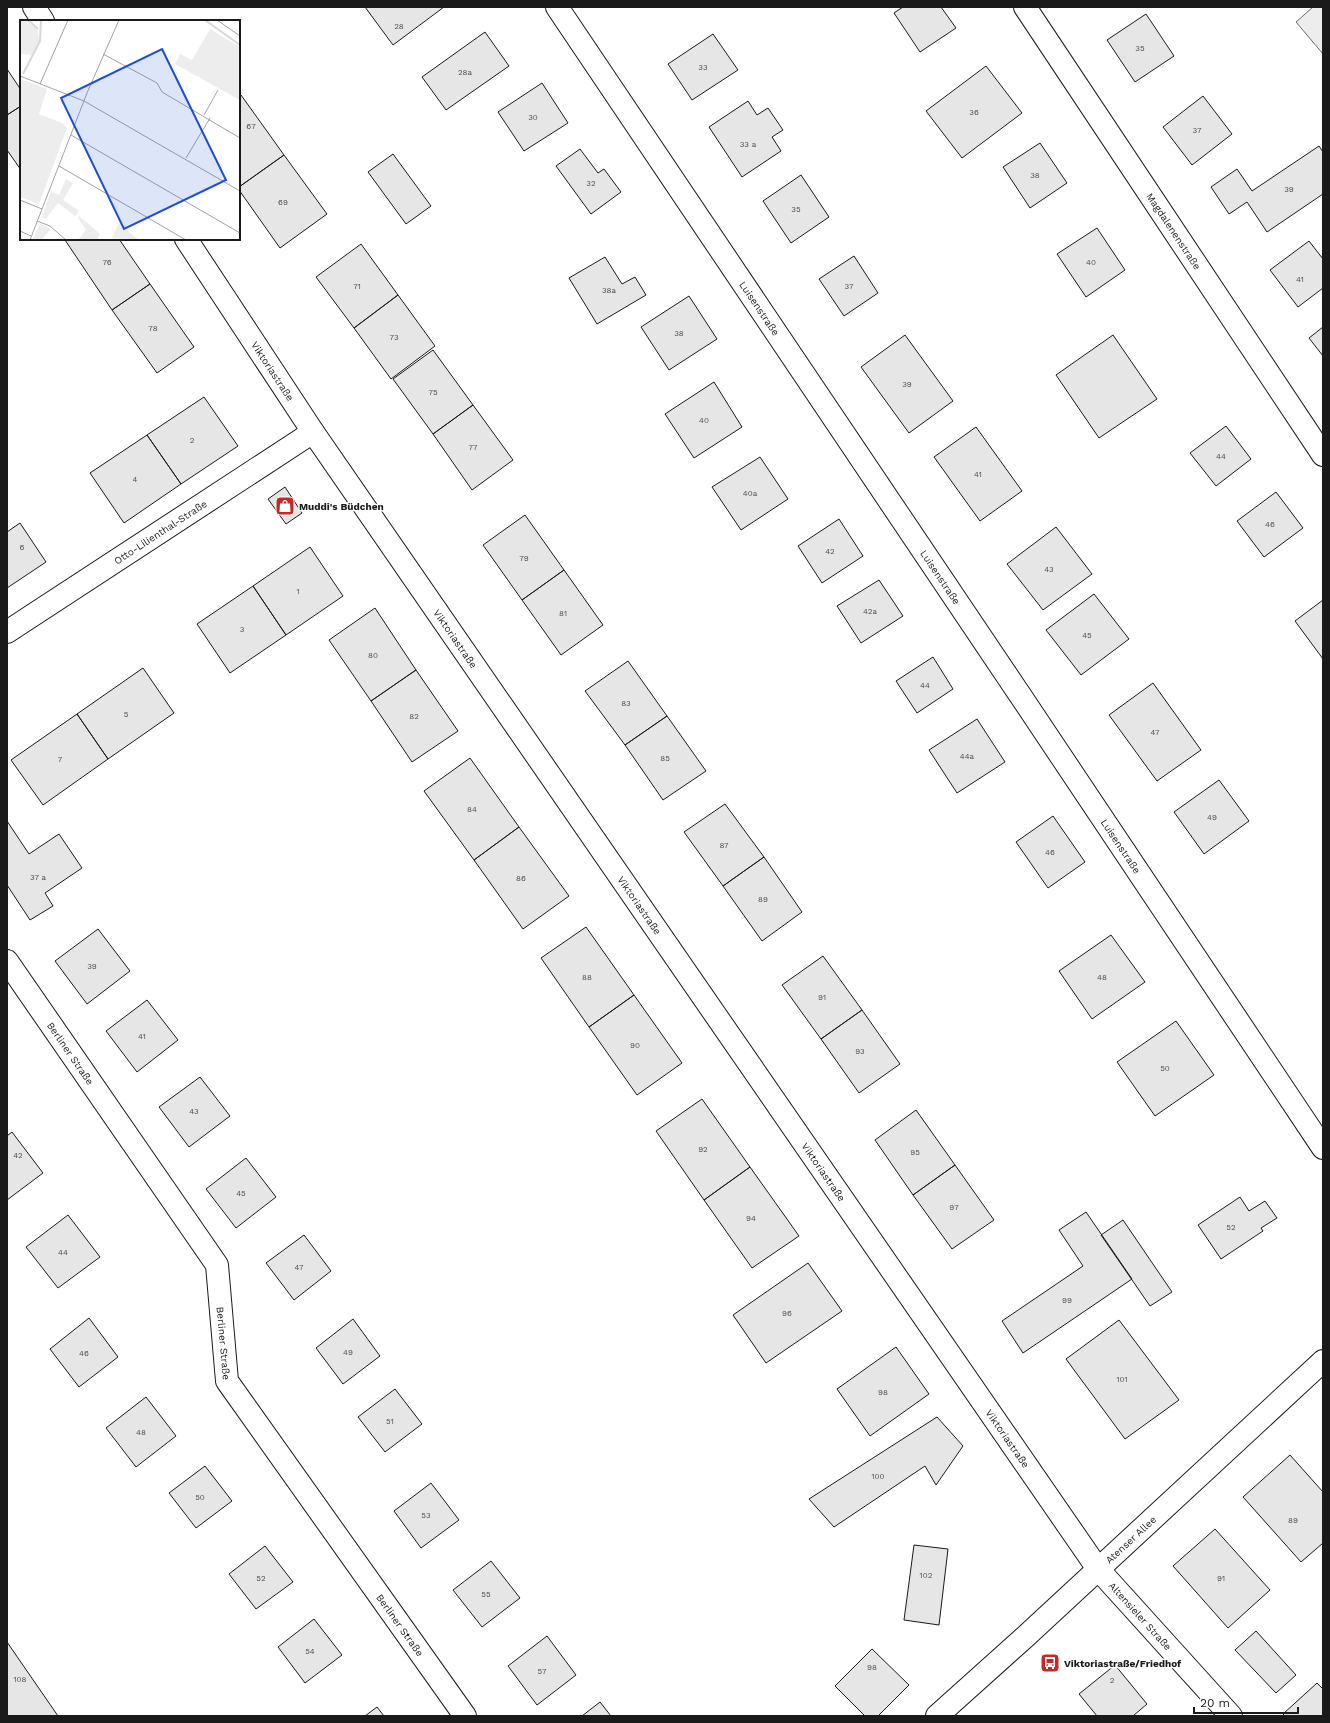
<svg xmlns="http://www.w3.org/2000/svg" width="1330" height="1723" font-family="'Work Sans',sans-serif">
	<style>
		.built { fill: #ededed; stroke: #6a6a6a }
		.building { fill: #e6e6e6; stroke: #1a1a1a }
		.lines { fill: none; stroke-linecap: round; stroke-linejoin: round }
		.minor-casing { stroke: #1a1a1a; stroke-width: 24 }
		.tertiary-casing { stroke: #1a1a1a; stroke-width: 24 }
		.minor { stroke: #fff; stroke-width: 22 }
		.tertiary { stroke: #fff; stroke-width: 22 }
		.labels { text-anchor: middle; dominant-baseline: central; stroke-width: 3; stroke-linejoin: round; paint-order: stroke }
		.number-label { font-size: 8px; fill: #4d4d4d }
		.street-label { font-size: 10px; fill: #1a1a1a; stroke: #fff }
		.poi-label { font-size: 10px; font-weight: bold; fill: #1a1a1a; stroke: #fff; text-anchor: start }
		.inset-river { fill: none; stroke: #d7d7d7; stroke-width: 2 }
		.inset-road { fill: none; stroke: #a3a3a3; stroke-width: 1 }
		.view { fill: #1d4ed8; fill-opacity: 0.15; stroke: #1d4ed8; stroke-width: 2 }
		.inset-edge { fill: none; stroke: #1a1a1a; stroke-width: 2 }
	</style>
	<rect width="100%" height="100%" fill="#fff"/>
	<path class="built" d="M1313 7H1323V54L1296 22Z"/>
	<path class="building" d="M365 7H444L393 45Z
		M903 7H941L956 28 920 52 894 13Z
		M1146 14 1174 56 1135 82 1107 40Z
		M485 32 509 66 446 110 422 77Z
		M713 34 738 70 692 100 668 64Z
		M986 66 1022 113 962 158 926 111Z
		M7 69 21 90V106L7 115Z
		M542 83 568 123 524 151 498 112Z
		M241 95 284 155 239 187V97Z
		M1203 96 1232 134 1192 165 1163 127Z
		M748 101 757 115 768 108 783 130 772 137 781 151 742 177 709 127Z
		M21 106V170L7 150V115Z
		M1040 143 1067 183 1030 208 1003 167Z
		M1319 146 1323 152V194L1267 232 1247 202 1229 214 1211 187 1237 169 1252 191Z
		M580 149 598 173 604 169 621 192 591 214 556 166Z
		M393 154 431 206 406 224 368 172Z
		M284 155 327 214 280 248 239 190V187Z
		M801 175 829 217 791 243 763 201Z
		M1097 228 1125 270 1086 297 1057 254Z
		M67 239H119L150 284 112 310 65 240Z
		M1309 241 1323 259V288L1298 307 1270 270Z
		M361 244 398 295 354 328 316 277Z
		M854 256 878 293 844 316 819 279Z
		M605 257 622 284 635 277 646 295 597 324 569 278Z
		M150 284 194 347 157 373 112 310Z
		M398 295 435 346 391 379 354 328Z
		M689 296 717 339 669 370 641 327Z
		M1323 327V356L1309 338Z
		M905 335 953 401 909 433 861 367Z
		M1113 335 1157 399 1099 438 1056 375Z
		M433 350 473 405 433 434 393 379Z
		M714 382 742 427 694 458 665 414Z
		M204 397 238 446 181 484 147 435Z
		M473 405 513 460 472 490 433 434Z
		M1226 426 1251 459 1216 486 1190 453Z
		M976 427 1022 491 980 521 934 457Z
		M147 435 181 484 124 523 90 473Z
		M760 457 788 499 741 530 712 487Z
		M285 487 302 513 286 524 268 499Z
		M1276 492 1303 528 1264 557 1237 521Z
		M525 515 564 570 522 600 483 545Z
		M839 519 863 556 822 583 798 546Z
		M20 523 46 562 7 588V532Z
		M1056 527 1092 574 1043 610 1007 564Z
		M310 547 343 596 286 635 253 586Z
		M564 570 603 625 561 655 522 600Z
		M879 580 903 616 861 643 837 606Z
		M253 586 286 635 230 673 197 624Z
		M1094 594 1129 639 1081 675 1046 630Z
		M1323 600V659L1295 621Z
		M375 608 416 670 371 701 329 640Z
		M933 657 953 689 917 713 896 681Z
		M628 661 667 716 625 745 585 691Z
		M143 668 174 713 108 759 77 714Z
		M416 670 458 731 412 762 371 701Z
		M1153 683 1201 750 1157 781 1109 715Z
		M77 714 108 759 43 805 11 760Z
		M667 716 706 771 663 800 625 745Z
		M977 719 1005 762 957 793 929 750Z
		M470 758 519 827 474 860 424 791Z
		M1219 780 1249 821 1204 854 1174 812Z
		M725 804 764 857 723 886 684 832Z
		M1053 816 1085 862 1048 888 1016 842Z
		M7 821 29 854 59 834 82 868 45 893 53 906 30 920 7 885Z
		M519 827 569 896 523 929 474 860Z
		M764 857 802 912 762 941 723 886Z
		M586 927 634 995 589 1027 541 958Z
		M98 929 130 971 87 1004 55 961Z
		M1111 935 1145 982 1092 1019 1059 971Z
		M823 956 862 1010 821 1039 782 985Z
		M634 995 682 1063 637 1095 589 1027Z
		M147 1000 178 1040 137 1072 106 1031Z
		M862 1010 900 1064 859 1093 821 1039Z
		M1176 1021 1214 1075 1155 1116 1117 1062Z
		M200 1077 230 1116 189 1147 159 1107Z
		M702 1099 750 1167 704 1200 656 1131Z
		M916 1110 955 1165 913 1195 875 1140Z
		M12 1132 43 1173 7 1200V1136Z
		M246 1158 276 1197 236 1228 206 1189Z
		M955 1165 994 1220 952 1249 913 1195Z
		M750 1167 799 1236 752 1268 704 1200Z
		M1240 1197 1249 1211 1265 1201 1277 1218 1261 1228 1263 1231 1221 1259 1198 1225Z
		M1086 1212 1132 1279 1023 1353 1002 1321 1083 1266 1059 1230Z
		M68 1215 100 1257 58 1288 26 1247Z
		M1123 1220 1172 1292 1150 1306 1101 1235Z
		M304 1235 331 1271 294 1300 266 1263Z
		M808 1263 842 1311 766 1363 733 1315Z
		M89 1318 118 1357 79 1387 50 1349Z
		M353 1319 380 1356 343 1384 316 1348Z
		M1119 1320 1179 1400 1125 1439 1066 1359Z
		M896 1347 929 1394 870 1436 837 1389Z
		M395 1389 422 1424 385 1452 358 1417Z
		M146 1397 176 1436 136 1467 106 1428Z
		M937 1417 963 1446 936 1485 925 1466 834 1527 809 1499Z
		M1290 1455 1323 1492V1543L1301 1562 1243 1497Z
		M205 1466 232 1501 196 1528 169 1493Z
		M431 1483 459 1520 421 1548 394 1511Z
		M1215 1529 1270 1590 1228 1628 1173 1566Z
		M914 1545 948 1549 939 1625 904 1620Z
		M265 1546 293 1582 256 1609 229 1574Z
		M491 1561 520 1598 482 1627 453 1590Z
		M314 1619 342 1655 305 1683 278 1647Z
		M1256 1631 1296 1675 1276 1693 1235 1650Z
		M547 1636 576 1675 537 1705 508 1666Z
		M7 1642 58 1716H7Z
		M872 1649 909 1685 878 1716H865L835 1686Z
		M1115 1665 1147 1704 1133 1716H1097L1079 1694Z
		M1317 1683 1323 1689V1716H1285L1283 1714Z
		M600 1702 611 1716H582Z
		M377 1707 384 1716H365Z"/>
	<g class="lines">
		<defs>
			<g id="minor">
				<path d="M34 7 43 21"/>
				<path id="s1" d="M557 7 1020 695 1323 1148"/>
				<path id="s2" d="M1025 7 1323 455"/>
				<path id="s3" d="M186 239 313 432 1098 1569 1231 1716"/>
				<path id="s4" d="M7 632 313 432"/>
				<path id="s5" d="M7 961 217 1265 227 1381 465 1716"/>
			</g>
			<g id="tertiary">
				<path id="s6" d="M937 1716 1025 1637 1323 1361"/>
			</g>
		</defs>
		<use href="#minor" class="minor-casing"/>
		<use href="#tertiary" class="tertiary-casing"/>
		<use href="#minor" class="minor"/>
		<use href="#tertiary" class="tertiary"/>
	</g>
	<defs>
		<symbol id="shop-square" viewBox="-11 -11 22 22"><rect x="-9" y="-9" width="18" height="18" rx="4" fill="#c62828" stroke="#fff"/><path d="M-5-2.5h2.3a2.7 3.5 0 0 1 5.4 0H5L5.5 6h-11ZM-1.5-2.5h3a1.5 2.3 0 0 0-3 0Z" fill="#fff"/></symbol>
		<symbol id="bus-square" viewBox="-11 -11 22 22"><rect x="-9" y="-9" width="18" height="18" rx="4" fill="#c62828" stroke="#fff"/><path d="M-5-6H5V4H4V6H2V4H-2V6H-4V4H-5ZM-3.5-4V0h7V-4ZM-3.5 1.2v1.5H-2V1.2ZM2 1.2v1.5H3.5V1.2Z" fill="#fff"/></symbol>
	</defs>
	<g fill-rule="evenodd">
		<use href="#shop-square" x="274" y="495" width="22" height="22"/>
		<use href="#bus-square" x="1039" y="1652" width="22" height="22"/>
	</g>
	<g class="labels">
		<g class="number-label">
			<text x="399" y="26">28</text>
			<text x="1140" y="48">35</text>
			<text x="703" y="67">33</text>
			<text x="465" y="72">28a</text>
			<text x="974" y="112">36</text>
			<text x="533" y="117">30</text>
			<text x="251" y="126">67</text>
			<text x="1197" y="130">37</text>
			<text x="748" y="144">33 a</text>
			<text x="1035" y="175">38</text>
			<text x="591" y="183">32</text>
			<text x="1289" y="189">39</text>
			<text x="283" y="202">69</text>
			<text x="796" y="209">35</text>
			<text x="107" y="262">76</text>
			<text x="1091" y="262">40</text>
			<text x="1300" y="279">41</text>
			<text x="357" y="286">71</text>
			<text x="849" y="286">37</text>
			<text x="609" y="290">38a</text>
			<text x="153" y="328">78</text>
			<text x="679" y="333">38</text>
			<text x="394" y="337">73</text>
			<text x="907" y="384">39</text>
			<text x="433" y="392">75</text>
			<text x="704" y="420">40</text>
			<text x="192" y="440">2</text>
			<text x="473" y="447">77</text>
			<text x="1221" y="456">44</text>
			<text x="978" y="474">41</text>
			<text x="135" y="479">4</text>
			<text x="750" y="493">40a</text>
			<text x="1270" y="524">46</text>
			<text x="22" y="547">6</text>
			<text x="830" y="551">42</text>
			<text x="524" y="558">79</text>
			<text x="1049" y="569">43</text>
			<text x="298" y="591">1</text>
			<text x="870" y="611">42a</text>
			<text x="563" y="613">81</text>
			<text x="242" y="629">3</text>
			<text x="1087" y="635">45</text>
			<text x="373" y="655">80</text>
			<text x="925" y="685">44</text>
			<text x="626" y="703">83</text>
			<text x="126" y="714">5</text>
			<text x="414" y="716">82</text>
			<text x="1155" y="732">47</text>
			<text x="967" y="756">44a</text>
			<text x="665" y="758">85</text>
			<text x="60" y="759">7</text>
			<text x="472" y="809">84</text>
			<text x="1212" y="817">49</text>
			<text x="724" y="845">87</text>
			<text x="1050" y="852">46</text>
			<text x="38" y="877">37 a</text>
			<text x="521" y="878">86</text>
			<text x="763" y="899">89</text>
			<text x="92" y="966">39</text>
			<text x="587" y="977">88</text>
			<text x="1102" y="977">48</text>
			<text x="822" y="997">91</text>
			<text x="142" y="1036">41</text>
			<text x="635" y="1045">90</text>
			<text x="860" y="1051">93</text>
			<text x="1165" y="1068">50</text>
			<text x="194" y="1111">43</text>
			<text x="703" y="1149">92</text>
			<text x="915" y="1152">95</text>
			<text x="18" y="1155">42</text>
			<text x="241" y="1193">45</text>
			<text x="954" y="1207">97</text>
			<text x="751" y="1218">94</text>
			<text x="1231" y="1227">52</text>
			<text x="63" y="1252">44</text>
			<text x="299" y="1267">47</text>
			<text x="1067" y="1300">99</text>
			<text x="787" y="1313">96</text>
			<text x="348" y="1352">49</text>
			<text x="84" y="1353">46</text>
			<text x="1122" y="1379">101</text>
			<text x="883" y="1392">98</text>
			<text x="390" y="1421">51</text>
			<text x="141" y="1432">48</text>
			<text x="878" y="1476">100</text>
			<text x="200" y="1497">50</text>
			<text x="426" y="1515">53</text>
			<text x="1293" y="1520">89</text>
			<text x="926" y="1575">102</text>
			<text x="261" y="1578">52</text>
			<text x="1221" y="1578">91</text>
			<text x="486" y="1594">55</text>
			<text x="310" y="1651">54</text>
			<text x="872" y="1667">98</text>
			<text x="542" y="1671">57</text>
			<text x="20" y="1679">108</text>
			<text x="1112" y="1680">2</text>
		</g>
		<g class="street-label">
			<text stroke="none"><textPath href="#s2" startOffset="269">Magdalenenstraße</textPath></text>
			<text stroke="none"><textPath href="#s1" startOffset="363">Luisenstraße</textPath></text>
			<text stroke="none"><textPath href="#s3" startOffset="158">Viktoriastraße</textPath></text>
			<text stroke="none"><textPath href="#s4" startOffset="183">Otto-Lilienthal-Straße</textPath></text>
			<text stroke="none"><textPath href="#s1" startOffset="687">Luisenstraße</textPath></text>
			<text stroke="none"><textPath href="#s3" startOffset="482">Viktoriastraße</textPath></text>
			<text stroke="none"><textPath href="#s1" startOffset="1011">Luisenstraße</textPath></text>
			<text stroke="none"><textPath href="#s3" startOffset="806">Viktoriastraße</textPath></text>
			<text stroke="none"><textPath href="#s5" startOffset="112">Berliner Straße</textPath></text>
			<text stroke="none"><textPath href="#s3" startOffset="1130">Viktoriastraße</textPath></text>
			<text stroke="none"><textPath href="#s5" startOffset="448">Berliner Straße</textPath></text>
			<text stroke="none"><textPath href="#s3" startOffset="1454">Viktoriastraße</textPath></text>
			<text stroke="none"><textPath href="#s6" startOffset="262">Atenser Allee</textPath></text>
			<text stroke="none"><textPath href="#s3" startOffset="1676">Altensieler Straße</textPath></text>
			<text stroke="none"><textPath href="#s5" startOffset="785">Berliner Straße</textPath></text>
		</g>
		<g class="poi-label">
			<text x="299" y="506">Muddi's Büdchen</text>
			<text x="1064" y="1663">Viktoriastraße/Friedhof</text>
		</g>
	</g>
	<g transform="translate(20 20)">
		<rect width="220" height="220" fill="#fff"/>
		<path d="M0 0H6L18 11 19 21 12 35 0 34ZM190 9 220 27V80L155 44 160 34 172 40ZM1 59 27 69 19 94 42 103 47 108 19 184 0 177ZM46 159 53 163 43 180 59 191 55 196 38 183 26 199 22 197 31 171 39 175ZM59 196 80 214 77 220H58L66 210 58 198ZM99 203 106 206 105 209 119 220 92 218ZM20 204 28 207 30 210 21 220H12Z" fill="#ededed"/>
		<path class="inset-river" d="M8 0 18 9M185 0 220 25M3 54 20 21 21 0"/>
		<path class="inset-road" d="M197 0 220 16M83 34 137 63 142 72 220 118M0 56 64 81 220 171M20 64 48 0M184 95 198 70M51 115 220 213M166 138 190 98M39 146 166 220M0 180 22 189M17 201 30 206 46 220M0 211 11 216M10 220 67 73 99 0"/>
		<path class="view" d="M142 29 206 160 104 209 41 78Z"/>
		<rect width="220" height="220" class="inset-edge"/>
	</g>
	<rect width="1330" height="1723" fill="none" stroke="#1a1a1a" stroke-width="16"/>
	<path d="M1194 1707v6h104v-6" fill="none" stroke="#1a1a1a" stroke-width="2"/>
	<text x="1200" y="1707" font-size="12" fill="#1a1a1a" stroke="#ffffff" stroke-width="3" paint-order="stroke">20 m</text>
</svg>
